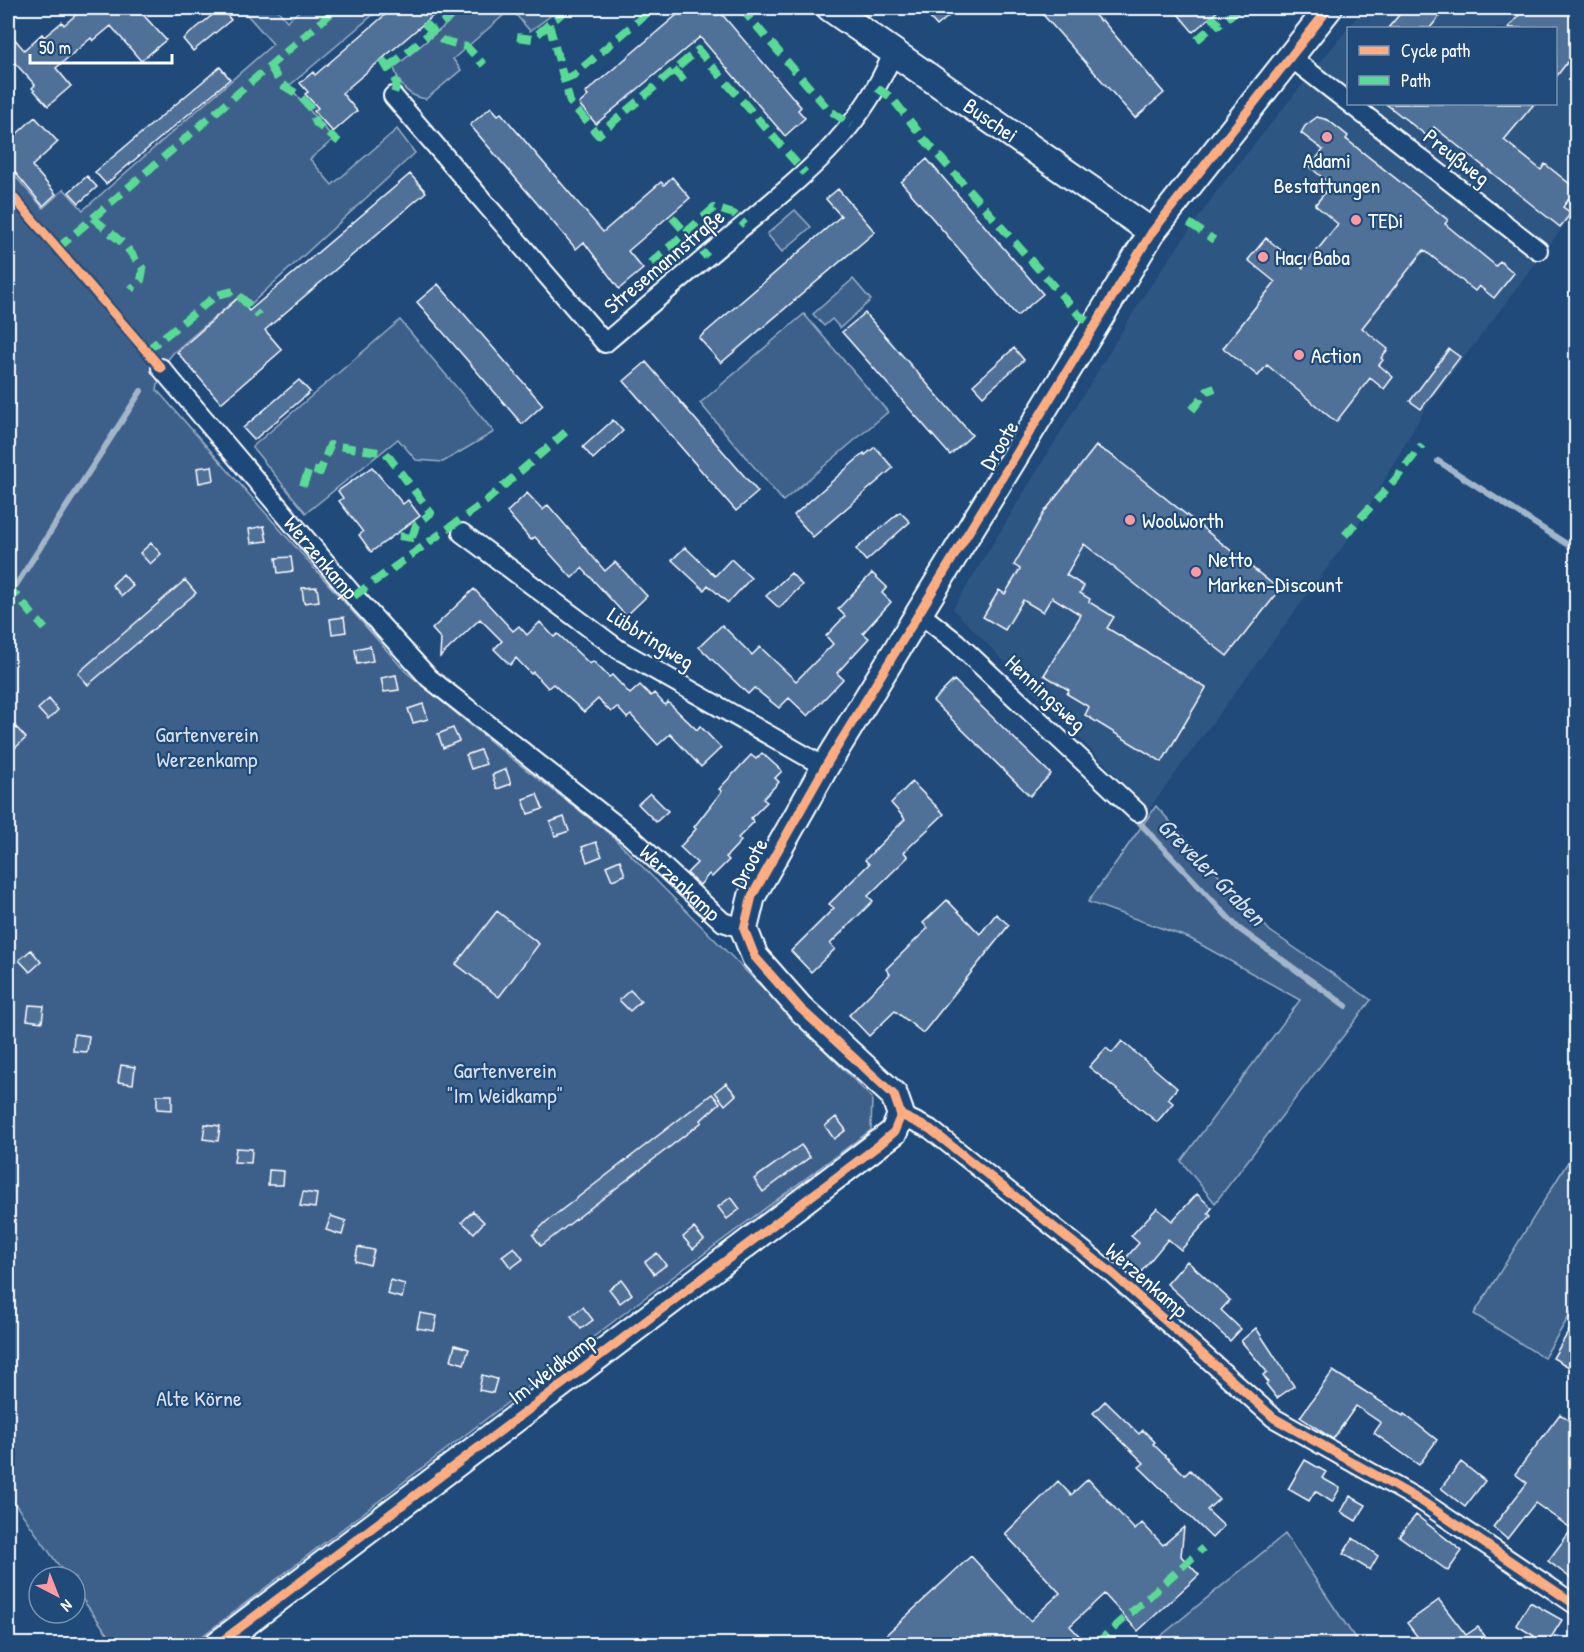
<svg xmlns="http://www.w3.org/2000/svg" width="1584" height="1652" font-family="'Patrick Hand',sans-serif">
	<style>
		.built { fill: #2e5683; fill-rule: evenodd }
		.green { fill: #3c618b; stroke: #9eb0c5; stroke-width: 1.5 }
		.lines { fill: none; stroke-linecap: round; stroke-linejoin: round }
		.stream { stroke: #a3b5c8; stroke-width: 6 }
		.building { fill: #507197; stroke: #fff; stroke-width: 1.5 }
		.street-casing { stroke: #fff; stroke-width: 22 }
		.secondary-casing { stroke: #fff; stroke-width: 30 }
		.street { stroke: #1f4a7a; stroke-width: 18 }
		.secondary { stroke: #1f4a7a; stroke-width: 26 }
		.quiet { stroke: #5adb95; stroke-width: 8; stroke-dasharray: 15 8; stroke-linecap: butt }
		.cycleway-casing { stroke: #1f4a7a; stroke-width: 13 }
		.cycleway { stroke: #ffac80; stroke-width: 9 }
		.poi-dot { fill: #ff9aa2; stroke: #1f4a7a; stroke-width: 2 }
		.labels { text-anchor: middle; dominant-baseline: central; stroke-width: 4.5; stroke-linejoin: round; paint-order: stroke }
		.street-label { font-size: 22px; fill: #fff; stroke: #1f4a7a }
		.poi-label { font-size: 22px; fill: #fff; stroke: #1f4a7a; text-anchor: start }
		.park-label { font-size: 22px; fill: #d8dfe8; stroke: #1f4a7a }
		.water-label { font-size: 24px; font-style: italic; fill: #d8e0e8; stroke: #1f4a7a }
	</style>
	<rect width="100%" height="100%" fill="#1f4a7a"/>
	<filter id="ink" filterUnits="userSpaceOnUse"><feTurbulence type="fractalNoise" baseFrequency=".0167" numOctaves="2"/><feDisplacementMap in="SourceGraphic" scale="12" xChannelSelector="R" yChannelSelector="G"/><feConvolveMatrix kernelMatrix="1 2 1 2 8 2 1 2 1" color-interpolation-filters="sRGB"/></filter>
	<g filter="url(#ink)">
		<path class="built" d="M1364 8H1576V210L1425 409 1358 526 1149 809 953 609 1144 295 1220 187ZM1348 28H1556V104H1348Z"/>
		<path class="green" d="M241 8H276L287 21 303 8H381L289 86 334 139 310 159 332 185 397 129 415 153 252 303 242 294 174 352 161 368 157 390 405 671 501 750 611 835 872 1098 871 1130 639 1302 192 1644H115L75 1589V1577H67L8 1494V168L43 208 64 189 83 210 273 44Z
			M466 8H561L530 31 511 9 453 59 461 70 426 99C407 96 400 86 394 68Z
			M795 210 811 227 782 252 767 234Z
			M853 279 871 300 840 328 832 319 824 326 813 314Z
			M804 314 888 412 783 501 700 403Z
			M400 320 494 432 443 462 416 460 398 439 306 513 252 447Z
			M1156 806 1270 931 1371 1000 1215 1203 1181 1161 1300 1000 1189 938 1088 902Z
			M1576 1149V1305L1544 1358 1474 1314Z
			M1285 1534 1359 1644H1151Z"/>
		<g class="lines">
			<path class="stream" d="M1438 461 1576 550
				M16 585 141 391
				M1140 823 1238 928 1346 1006"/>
		</g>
		<path class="building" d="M84 8H137L166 40 141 61 111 26 93 41 91 38 56 68 71 86 48 106 32 88 35 85 15 63 8 69V31L24 50 42 34 44 37 62 22 64 25Z
			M221 8 231 20 193 51 183 39Z
			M393 8H442L342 93 357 111 333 132 314 111 318 108 305 94 308 92 300 83 313 72 315 75Z
			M685 8H710L717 15 720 12 801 107 798 110 805 118 785 136 700 37 596 124 579 104 588 96 585 93Z
			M921 8H958L937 26Z
			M1037 8H1088L1100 21 1102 20 1164 93 1135 118Z
			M1173 8H1221L1193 32Z
			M1405 8H1446L1430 28H1388Z
			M1525 8H1576V51L1556 77V28H1508Z
			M220 67 230 79 106 184 95 172Z
			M1386 104H1534L1504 140 1541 170 1545 164 1576 189 1563 207 1571 213 1560 227 1434 127 1427 136Z
			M491 107 498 115 501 113 603 232 661 182 664 185 672 177 690 198 628 251 643 269 619 289 584 242 576 249 470 125Z
			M35 117 58 142 32 166 56 194 43 206 8 164V142Z
			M1317 117 1328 120 1348 136 1346 139 1448 220 1445 224 1496 266 1500 261 1514 273 1494 298 1479 286 1475 291 1424 250 1362 328 1388 349 1381 358 1383 360 1379 365 1393 377 1384 389 1370 378 1336 422 1267 365 1258 376 1223 348 1275 282 1248 260 1266 238 1303 268 1338 224 1315 205 1331 185 1310 167 1323 150 1301 133 1305 126Z
			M927 159 1043 294 1017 316 901 182Z
			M410 174 426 192 265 330 282 350 221 403 177 352 238 298 249 311Z
			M87 176 97 187 79 203 69 192Z
			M838 189 875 232 721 363 699 338 841 216 826 199Z
			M438 284 543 405 522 424 417 302Z
			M865 313 972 435 950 455 842 332Z
			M1014 348 1024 360 983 396 973 385Z
			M1449 349 1460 357 1421 409 1410 401Z
			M646 362 758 492 736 511 624 381Z
			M299 380 310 392 254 440 243 428Z
			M613 420 623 431 593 459 583 447Z
			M1096 446 1113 456 1280 590 1227 656 1084 544 1066 575 1084 586 1080 593 1090 599 1089 602 1114 617 1107 628 1206 688 1162 762 1085 715 1089 707 1067 694 1069 690 1044 675 1081 615 1052 597 1043 612 1023 600 1005 630 983 617 999 590 1005 594 1020 569 1014 565 1045 511Z
			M875 447 893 468 813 537 794 515 864 453 865 455Z
			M212 466 214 480 199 483 197 468Z
			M372 467 403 504 408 500 420 516 371 552 359 535 363 532 339 501 343 498 338 491Z
			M527 493 543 510 548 505 605 571 615 562 647 596 626 616 582 568 572 578 535 537 531 540 507 512Z
			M900 512 910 522 866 561 856 549Z
			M264 526 267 541 251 543 249 529Z
			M151 543 161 554 150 564 140 553Z
			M685 547 715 576 731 559 751 578 728 603 708 585 704 590 672 560Z
			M291 557 293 571 278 573 276 558Z
			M791 573 802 585 779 608 766 596Z
			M872 573 887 587 882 593 891 602 863 633 869 638 837 673 843 679 808 716 789 698 779 708 754 688 748 694 699 647 722 625 752 655 760 647 796 681 833 644 826 636 845 616 838 609Z
			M123 574 133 586 122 596 112 585Z
			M185 580 196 593 88 685 78 673Z
			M317 587 319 601 304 603 302 588Z
			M474 589 513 631 519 626 527 635 540 622 554 637 558 634 590 664 593 661 609 677 612 675 630 694 640 685 651 696 654 693 665 705 668 702 697 730 700 726 721 748 701 767 670 734 658 745 631 715 627 718 617 707 611 712 598 699 584 712 553 684 548 688 533 672 531 674 516 658 510 665 494 649 502 641 480 619 440 657 441 639 432 629Z
			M344 617 346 632 332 634 330 619Z
			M370 646 373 661 357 664 355 649Z
			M396 675 399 690 384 692 381 678Z
			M954 680 1051 774 1030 796 933 701Z
			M49 699 58 710 48 720 38 709Z
			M423 704 428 719 413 723 408 709Z
			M16 727 26 738 15 748 8 740V734Z
			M453 728 459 741 443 748 438 734Z
			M480 750 486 764 471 769 466 755Z
			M762 753 782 771 775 778 779 782 763 799 767 802 751 818 754 822 738 838 741 841 726 857 729 860 712 877 709 874 700 885 687 873 697 863 680 847 696 829 694 827 722 791 719 789 751 755 756 759Z
			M506 769 511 784 497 789 492 775Z
			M912 782 944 814 904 852 908 857 868 896 873 901 830 944 835 949 811 972 791 951 834 908 829 904 869 864 865 860 905 819 891 803Z
			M650 793 668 811 656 822 638 804Z
			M537 794 543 809 528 814 523 799Z
			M564 817 569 831 555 836 550 822Z
			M596 842 602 856 587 862 582 847Z
			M620 860 625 875 612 880 606 866Z
			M947 900 980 934 996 914 1009 925 923 1033 895 1011 869 1036 849 1015 890 974 886 969 928 928 923 923Z
			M497 911 539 944 499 997 456 964Z
			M31 950 41 962 30 972 19 960Z
			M630 990 641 1001 630 1011 619 1000Z
			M29 1005 44 1006 42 1022 27 1020Z
			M74 1034 89 1036 87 1052 73 1051Z
			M1122 1041 1177 1088 1168 1099 1173 1103 1157 1122 1089 1067 1106 1048 1112 1053Z
			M121 1065 135 1067 133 1084 118 1082Z
			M726 1083 736 1095 725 1105 715 1092Z
			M712 1094 720 1103 701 1120 702 1122 541 1246 533 1235 546 1222Z
			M157 1095H172V1110L157 1109Z
			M836 1117 846 1130 834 1139 825 1126Z
			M205 1124 220 1126 218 1141 203 1139Z
			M801 1145 810 1157 763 1192 754 1179Z
			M236 1148 252 1149 251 1163 234 1162Z
			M269 1170 284 1171 283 1185H268Z
			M303 1192 317 1194 315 1208 300 1206Z
			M1197 1194 1212 1208 1208 1213 1211 1216 1181 1250 1168 1239 1141 1272 1126 1258 1139 1243 1131 1236 1157 1208 1172 1221Z
			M731 1197 740 1209 727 1219 718 1207Z
			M473 1211 484 1222 474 1233 462 1222Z
			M331 1216 346 1221 342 1235 326 1230Z
			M694 1228 704 1240 693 1249 683 1237Z
			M358 1247 374 1250 370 1265 355 1261Z
			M514 1247 523 1259 511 1268 502 1256Z
			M657 1253 666 1265 654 1274 645 1262Z
			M1187 1261 1230 1300 1221 1310 1241 1329 1230 1341 1167 1284Z
			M390 1280 405 1284 402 1298 387 1294Z
			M622 1280 632 1294 620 1303 609 1289Z
			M583 1307 593 1320 581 1329 571 1316Z
			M420 1313 437 1316 434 1331 417 1328Z
			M1576 1319V1371L1553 1358Z
			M1256 1328 1294 1386 1277 1398 1266 1384 1268 1382 1263 1375 1267 1372 1241 1341Z
			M455 1345 469 1349 464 1364 451 1360Z
			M1333 1371 1403 1416 1404 1414 1437 1440 1419 1465 1374 1433 1381 1423 1356 1406 1333 1439 1300 1417Z
			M482 1375 497 1379 493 1393 479 1390Z
			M1105 1401 1139 1434 1143 1430 1155 1442 1153 1444 1185 1475 1190 1470 1219 1499 1207 1510 1224 1526 1212 1538 1139 1467 1144 1463 1093 1413Z
			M1560 1414 1576 1426V1582L1548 1561 1572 1529 1535 1503 1507 1539 1493 1527 1527 1483 1515 1474Z
			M1305 1460 1326 1472 1322 1478 1340 1488 1332 1502 1315 1491 1309 1501 1288 1489Z
			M1461 1462 1485 1481 1465 1507 1441 1488Z
			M1088 1479 1135 1530 1142 1523 1163 1545 1184 1527 1181 1556 1199 1575 1138 1631 1104 1594 1070 1626 1087 1644H876L971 1556 1030 1621 1060 1593 1005 1534 1058 1481 1071 1495Z
			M1350 1496 1366 1505 1356 1521 1341 1512Z
			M1416 1515 1462 1551 1448 1571 1399 1536Z
			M1353 1538 1378 1556 1370 1570 1343 1554Z
			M1439 1600 1466 1635 1478 1627 1491 1644H1423L1407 1623Z
			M1530 1602 1562 1620 1547 1644H1528L1534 1636 1516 1625Z"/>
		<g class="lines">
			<defs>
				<g id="street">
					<path d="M1290 57 1538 250"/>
					<path d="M393 96 605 343C648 306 691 270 735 233 801 177 859 135 893 53"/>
					<path id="s1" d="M161 368 354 596 429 678 630 836 723 922 744 929"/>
					<path d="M462 533 618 649 825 767"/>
					<path d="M919 613 956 642 1137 812"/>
					<path d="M901 1115 930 1129 1113 1274 1274 1418 1423 1502 1576 1605"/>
				</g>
				<g id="secondary">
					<path id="s2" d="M830 8 1152 232"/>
					<path d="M218 1644 894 1132 901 1115 894 1095 800 1008 755 957 744 929 752 896 825 767 1152 232 1329 8"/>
				</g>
			</defs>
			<use href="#street" class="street-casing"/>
			<use href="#secondary" class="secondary-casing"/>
			<use href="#street" class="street"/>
			<use href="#secondary" class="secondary"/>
			<path class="quiet" d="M741 8 828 109 851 125
				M1211 16 1219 25 1239 8
				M424 23 442 40 467 47 484 65
				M549 24 570 102 598 135 698 50 805 173
				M517 37 532 39 568 8
				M1197 40 1217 22
				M382 59 397 84 393 96
				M270 66 281 84 299 95 309 106 316 123 339 142
				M389 67 460 8
				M674 70 684 81
				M564 79 574 75 653 8
				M877 88 892 98 924 139 1079 315 1095 326
				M672 217 707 257
				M93 218 125 245 143 269 141 280 131 289
				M1189 223 1214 240
				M58 248 337 8
				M651 263 714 208 734 214 745 225
				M146 351 217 295 234 291 259 316
				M1192 410 1207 391 1215 388
				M303 486 309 469 320 472 330 445 386 453 431 513 416 525 412 538
				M1345 535 1395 480 1422 445
				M399 536 418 539
				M8 586 45 629
				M354 596 485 502 568 430
				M1096 1644 1203 1548"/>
			<defs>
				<path id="cycleway" d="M8 191 161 368
					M901 1115 894 1095 800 1008 755 957 744 929 752 896 825 767 1152 232 1329 8
					M901 1115 930 1129 1113 1274 1274 1418 1423 1502 1576 1605
					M218 1644 879 1145 894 1132 901 1115"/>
			</defs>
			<use href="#cycleway" class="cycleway-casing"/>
			<use href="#cycleway" class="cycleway"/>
		</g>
	</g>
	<g class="poi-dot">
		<circle cx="1327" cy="137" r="6"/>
		<circle cx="1356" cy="220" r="6"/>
		<circle cx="1263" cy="257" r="6"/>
		<circle cx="1299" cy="355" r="6"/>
		<circle cx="1130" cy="520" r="6"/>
		<circle cx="1196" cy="572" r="6"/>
	</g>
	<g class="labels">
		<g class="street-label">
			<text stroke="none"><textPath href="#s2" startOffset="196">Buschei</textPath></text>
			<text transform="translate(1457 157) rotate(38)">Preußweg</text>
			<text transform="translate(664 261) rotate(-40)">Stresemannstraße</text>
			<text transform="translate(999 445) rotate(-59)">Droote</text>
			<text stroke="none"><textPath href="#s1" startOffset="248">Werzenkamp</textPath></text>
			<text transform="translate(651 638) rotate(32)">Lübbringweg</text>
			<text transform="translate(1046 693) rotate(43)">Henningsweg</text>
			<text transform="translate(749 863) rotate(-62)">Droote</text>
			<text stroke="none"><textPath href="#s1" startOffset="734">Werzenkamp</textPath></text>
			<text transform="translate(1147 1280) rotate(41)">Werzenkamp</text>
			<text transform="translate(552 1368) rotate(-37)">Im Weidkamp</text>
		</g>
		<g class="poi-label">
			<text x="1327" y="160" text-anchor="middle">Adami<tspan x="1327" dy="25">Bestattungen</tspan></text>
			<text x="1368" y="220">TEDi</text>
			<text x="1275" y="257">Hacı Baba</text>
			<text x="1311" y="355">Action</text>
			<text x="1142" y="520">Woolworth</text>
			<text x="1208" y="559">Netto<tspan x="1208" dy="25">Marken-Discount</tspan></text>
		</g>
		<g class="park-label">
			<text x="207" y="734">Gartenverein<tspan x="207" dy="25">Werzenkamp</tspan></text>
			<text x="505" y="1070">Gartenverein<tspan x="505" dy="25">"Im Weidkamp"</tspan></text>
			<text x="199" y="1398">Alte Körne</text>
		</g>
		<g class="water-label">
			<text transform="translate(1212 871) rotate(45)">Greveler Graben</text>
		</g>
	</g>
	<rect width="1584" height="1652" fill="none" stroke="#1f4a7a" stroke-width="30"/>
	<rect x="15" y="15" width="1554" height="1622" fill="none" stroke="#fff" stroke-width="2" filter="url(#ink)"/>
	<rect x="1347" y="27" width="210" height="78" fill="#1f4a7a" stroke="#7992af" stroke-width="1.5"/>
	<rect x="1359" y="46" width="30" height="9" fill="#ffac80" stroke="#7992af" stroke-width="1.5"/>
	<text x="1401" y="57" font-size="18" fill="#ffffff">Cycle path</text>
	<rect x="1359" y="76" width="30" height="9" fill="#5adb95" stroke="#7992af" stroke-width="1.5"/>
	<text x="1401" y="87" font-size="18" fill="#ffffff">Path</text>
	<g transform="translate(57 1595) rotate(138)"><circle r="28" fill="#1f4a7a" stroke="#7992af" stroke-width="1.5"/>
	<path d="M0-4.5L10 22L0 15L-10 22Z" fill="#ff9aa2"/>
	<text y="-9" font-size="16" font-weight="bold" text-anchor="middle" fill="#ffffff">N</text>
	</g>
	<path d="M30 54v9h142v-9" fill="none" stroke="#ffffff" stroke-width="3"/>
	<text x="39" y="54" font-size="18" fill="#ffffff" stroke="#1f4a7a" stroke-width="4.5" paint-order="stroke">50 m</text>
</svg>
